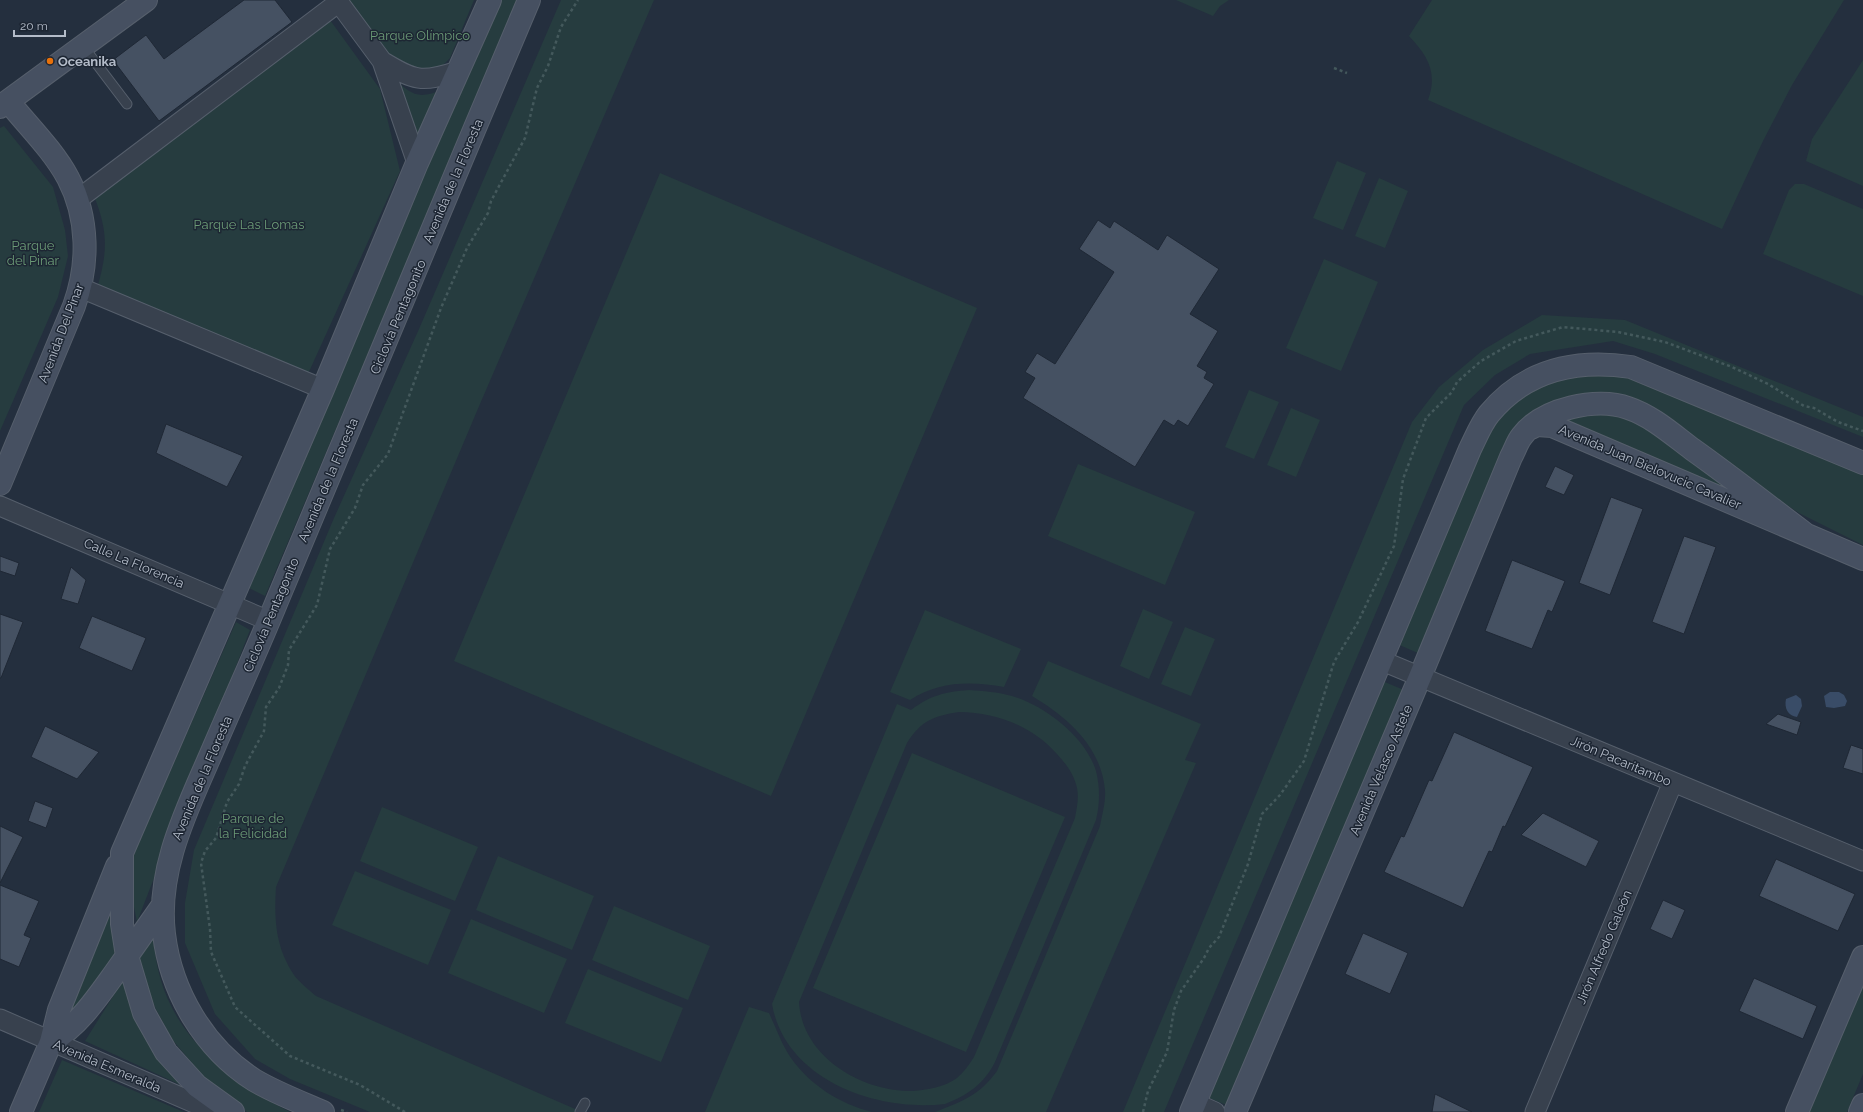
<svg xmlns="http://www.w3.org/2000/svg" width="1863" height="1112" font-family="Raleway,sans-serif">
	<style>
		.green { fill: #263c3f; fill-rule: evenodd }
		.water { fill: #394c67 }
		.building { fill: #455162; stroke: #1f2835 }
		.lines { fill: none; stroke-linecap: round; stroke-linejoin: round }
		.lane-casing { stroke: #565f6c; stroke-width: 11 }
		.street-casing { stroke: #565f6c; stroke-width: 21 }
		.secondary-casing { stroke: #565f6c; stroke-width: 24 }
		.path { stroke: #44595c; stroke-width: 2.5; stroke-dasharray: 3 3; stroke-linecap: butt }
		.lane { stroke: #38414e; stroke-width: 9 }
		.street { stroke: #38414e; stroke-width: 19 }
		.secondary { stroke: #465061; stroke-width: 22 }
		.food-dot { fill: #e8710a; stroke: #1d2633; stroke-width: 1.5 }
		.labels { text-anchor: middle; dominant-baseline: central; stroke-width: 3; stroke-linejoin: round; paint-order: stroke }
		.park-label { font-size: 13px; fill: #6b9a76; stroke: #1d2633 }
		.poi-label { font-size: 13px; font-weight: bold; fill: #b4bcc9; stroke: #1d2633; text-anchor: start }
		.street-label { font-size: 13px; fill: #b4bcc9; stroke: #1d2633 }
	</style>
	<rect width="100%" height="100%" fill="#242f3e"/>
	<path class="green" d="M349 0H474L450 58 440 68 430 72 406 68 390 59Z
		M499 0H518L265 596 245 586Z
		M561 0H654L477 411 276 887C274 918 275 947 294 975 300 983 309 990 316 996L582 1112H370L290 1079 255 1059 215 1014 185 943V903L194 850 334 518 419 329Z
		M1176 0H1229L1220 6 1213 16Z
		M1432 0H1844L1792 85 1763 141 1722 229 1428 100C1438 73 1428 56 1409 36Z
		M330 20 380 89 400 171 308 374 97 288C108 252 108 231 94 196Z
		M1863 60V186L1806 161 1812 139Z
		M393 78C412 94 416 100 442 90L418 142Z
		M4 126 53 187 65 230 68 256 58 297 0 431V128Z
		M1337 161 1366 173 1343 230 1313 218Z
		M660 173 977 308 771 796 454 661Z
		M1379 178 1408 191 1385 248 1355 236Z
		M1795 184H1804L1863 209V296L1763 254 1789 190Z
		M1324 259 1378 282 1341 371 1286 348Z
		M1542 315 1625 320 1863 417V437L1655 354 1613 341 1530 354 1495 375 1464 405 1164 1112H1123L1412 422 1439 387 1483 350Z
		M1577 375H1627L1863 473V545L1799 513 1762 489 1663 416 1546 408 1420 654 1395 643 1489 432C1514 399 1536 385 1577 375Z
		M1249 390 1279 402 1254 459 1225 447Z
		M1291 408 1320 420 1296 477 1267 465Z
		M1600 412 1641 421 1733 492 1559 420Z
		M1078 464 1195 512 1165 585 1048 536Z
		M1143 609 1173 622 1149 679 1120 666Z
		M925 610 1021 649 1004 687C971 681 939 681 910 700L890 692Z
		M236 622 250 630 137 922 130 888 134 853Z
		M1185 627 1215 639 1191 696 1161 684Z
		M1048 661 1201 724 1185 760 1196 763 1046 1112H935C961 1102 980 1095 997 1071L1100 826C1102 815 1106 801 1105 790 1101 746 1067 717 1032 696Z
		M1380 680 1404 690 1229 1106 1204 1096Z
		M969 690C983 691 998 692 1012 696 1044 705 1086 737 1096 771 1100 787 1100 803 1096 820L995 1062C984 1084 968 1095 945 1104 875 1112 785 1079 772 1004L897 704 911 710C931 695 945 692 969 690ZM959 712C997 713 1031 725 1057 754 1066 764 1074 774 1077 788 1079 798 1077 807 1075 818L974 1057C969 1065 964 1072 957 1078 945 1087 927 1090 913 1091 862 1092 802 1057 799 1002L907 743C921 721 933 716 959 712Z
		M912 753 1065 817 966 1052 813 988Z
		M382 807 478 847 455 901 360 861Z
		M498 856 594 896 572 950 476 910Z
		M355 871 451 910 428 965 332 925Z
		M614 906 710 946 688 1000 592 960Z
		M111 913 116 914 120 954 72 1012 68 1010Z
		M471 919 567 959 544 1013 448 973Z
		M153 938C155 951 156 964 160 977 177 1041 234 1083 290 1112H247L213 1088 171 1038 134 967Z
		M588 969 683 1008 661 1062 565 1023Z
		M1863 981V1074L1847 1112H1808Z
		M122 982 127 987 183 1086 85 1041Z
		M749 1007 769 1013C776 1028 782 1045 791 1058 810 1085 840 1104 872 1112H705Z
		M62 1060 184 1112H39Z"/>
	<path class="water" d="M1830 692H1839L1844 695 1847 701 1845 706 1834 708 1826 707 1824 696Z
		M1796 695 1801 699 1802 706 1797 717C1788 716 1784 708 1786 699Z"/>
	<path class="building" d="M244 0H275L292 22 159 121 113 60 146 35 164 59Z
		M1098 220 1110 228 1114 221 1158 250 1167 235 1219 269 1190 314 1218 331 1197 366 1207 372 1204 378 1214 384 1188 426 1178 420 1174 426 1164 420 1135 467 1023 398 1035 378 1025 372 1037 353 1055 364 1114 272 1079 249Z
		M166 424 243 456 227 487 156 453Z
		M1555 466 1574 475 1564 495 1545 487Z
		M1611 497 1643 509 1610 595 1579 583Z
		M1684 536 1716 547 1684 634 1652 622Z
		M0 556 19 563 15 576 0 571Z
		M1512 560 1565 581 1552 612 1548 610 1532 649 1485 631Z
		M71 567 86 580 78 604 61 599Z
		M0 614 23 622 1 678H0Z
		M92 616 146 638 132 671 79 648Z
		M1778 714 1801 722 1797 735 1766 724Z
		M45 726 99 752 77 779 31 757Z
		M1454 732 1533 767 1505 827 1503 826 1492 852 1489 851 1463 908 1384 872 1401 836 1404 837 1429 780 1432 781Z
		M1851 745 1863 749V774L1843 768Z
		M35 801 53 808 46 828 28 821Z
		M1543 813 1599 841 1586 867 1521 835Z
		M0 826 23 837 0 883Z
		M1776 859 1855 894 1838 931 1759 896Z
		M0 885 39 901 24 935 31 938 19 967 0 959Z
		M1663 900 1685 910 1672 939 1650 929Z
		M1363 933 1408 953 1390 994 1345 974Z
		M1754 978 1817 1006 1803 1039 1739 1011Z
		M1435 1094 1472 1112H1432Z"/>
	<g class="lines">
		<defs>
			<path id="lane" d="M83 46 127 104
				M580 1112 585 1103"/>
			<path id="street" d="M337 0 382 61 417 163
				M382 61C415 81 421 83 458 71
				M77 200 339 2
				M81 288 323 389
				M0 506 269 621
				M1380 660 1863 861
				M0 1019 215 1112
				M1195 1103 1215 1112
				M1535 1112 1673 782"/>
			<path id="secondary" d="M0 107 146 0
				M1531 428 1537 425 1552 426 1863 559
				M0 484 74 306C89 265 89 218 68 178 53 150 28 126 8 101
				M51 1042C79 1025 97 998 115 973 131 950 147 928 163 905
				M21 1112 51 1042 59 1010 117 866
				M233 1112 197 1086 166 1052 144 1013 127 956 122 924V853L323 389 417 163 490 0
				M323 1112C300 1102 276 1093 254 1080 204 1048 171 992 164 934 156 867 189 806 214 747 235 698 257 650 277 601 361 401 444 200 529 0
				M1191 1112 1470 449C1476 437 1481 424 1489 414 1526 369 1577 359 1631 367L1863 463
				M1235 1112 1420 677 1511 457C1515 450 1517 442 1522 436 1543 408 1597 397 1628 408 1652 416 1672 434 1692 449 1730 476 1767 505 1804 533
				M1797 1112 1863 957
				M1860 1112 1863 1105"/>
		</defs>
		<use href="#lane" class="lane-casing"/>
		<use href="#street" class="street-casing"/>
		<use href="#secondary" class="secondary-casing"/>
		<path class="path" d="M1334 68 1347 73
			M341 1110 347 1112
			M405 1112 360 1085 290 1056 235 1007 211 952 210 929 201 863 205 851 216 838 227 802 239 784 245 766 264 731 266 707 279 688 288 665 289 650 317 605 330 549 355 508 363 485 388 454 441 308 467 248 488 213 491 201 525 138 537 88 548 66 561 27 578 0
			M1143 1112 1148 1091 1167 1052 1174 1010 1181 991 1204 958 1209 948 1219 937 1248 864 1262 814 1280 795 1304 761 1334 662 1358 622 1394 546 1403 479 1426 418 1452 392 1457 382 1481 361 1516 341 1563 327 1618 332 1665 342 1732 367 1768 384 1804 406 1814 408 1838 422 1863 431"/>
		<use href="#lane" class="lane"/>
		<use href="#street" class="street"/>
		<use href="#secondary" class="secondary"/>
	</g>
	<circle class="food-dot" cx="50" cy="61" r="4"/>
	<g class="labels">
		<g class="park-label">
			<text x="420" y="35">Parque Olímpico</text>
			<text x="249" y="224">Parque Las Lomas</text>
			<text x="33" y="245">Parque<tspan x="33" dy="15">del Pinar</tspan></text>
			<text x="253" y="818">Parque de<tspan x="253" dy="15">la Felicidad</tspan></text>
		</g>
		<g class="poi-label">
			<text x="58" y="61">Oceanika</text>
		</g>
		<g class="street-label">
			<text transform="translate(453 181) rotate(-67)">Avenida de la Floresta</text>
			<text transform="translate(398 317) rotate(-67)">Ciclovía Pentagonito</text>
			<text transform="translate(61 333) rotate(-69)">Avenida Del Pinar</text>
			<text transform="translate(1650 467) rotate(23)">Avenida Juan Bielovucic Cavalier</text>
			<text transform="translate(328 480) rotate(-67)">Avenida de la Floresta</text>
			<text transform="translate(134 563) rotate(23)">Calle La Florencia</text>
			<text transform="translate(271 615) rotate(-67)">Ciclovía Pentagonito</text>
			<text transform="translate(1621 761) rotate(23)">Jirón Pacaritambo</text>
			<text transform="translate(1381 770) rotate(-67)">Avenida Velasco Astete</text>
			<text transform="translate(202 778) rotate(-67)">Avenida de la Floresta</text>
			<text transform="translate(1604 947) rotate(-67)">Jirón Alfredo Galeón</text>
			<text transform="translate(107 1066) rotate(23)">Avenida Esmeralda</text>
		</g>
	</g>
	<path d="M14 30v6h51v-6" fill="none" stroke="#b4bcc9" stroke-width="2"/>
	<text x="20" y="30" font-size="12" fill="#b4bcc9" stroke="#1d2633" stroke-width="3" paint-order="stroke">20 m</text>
</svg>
